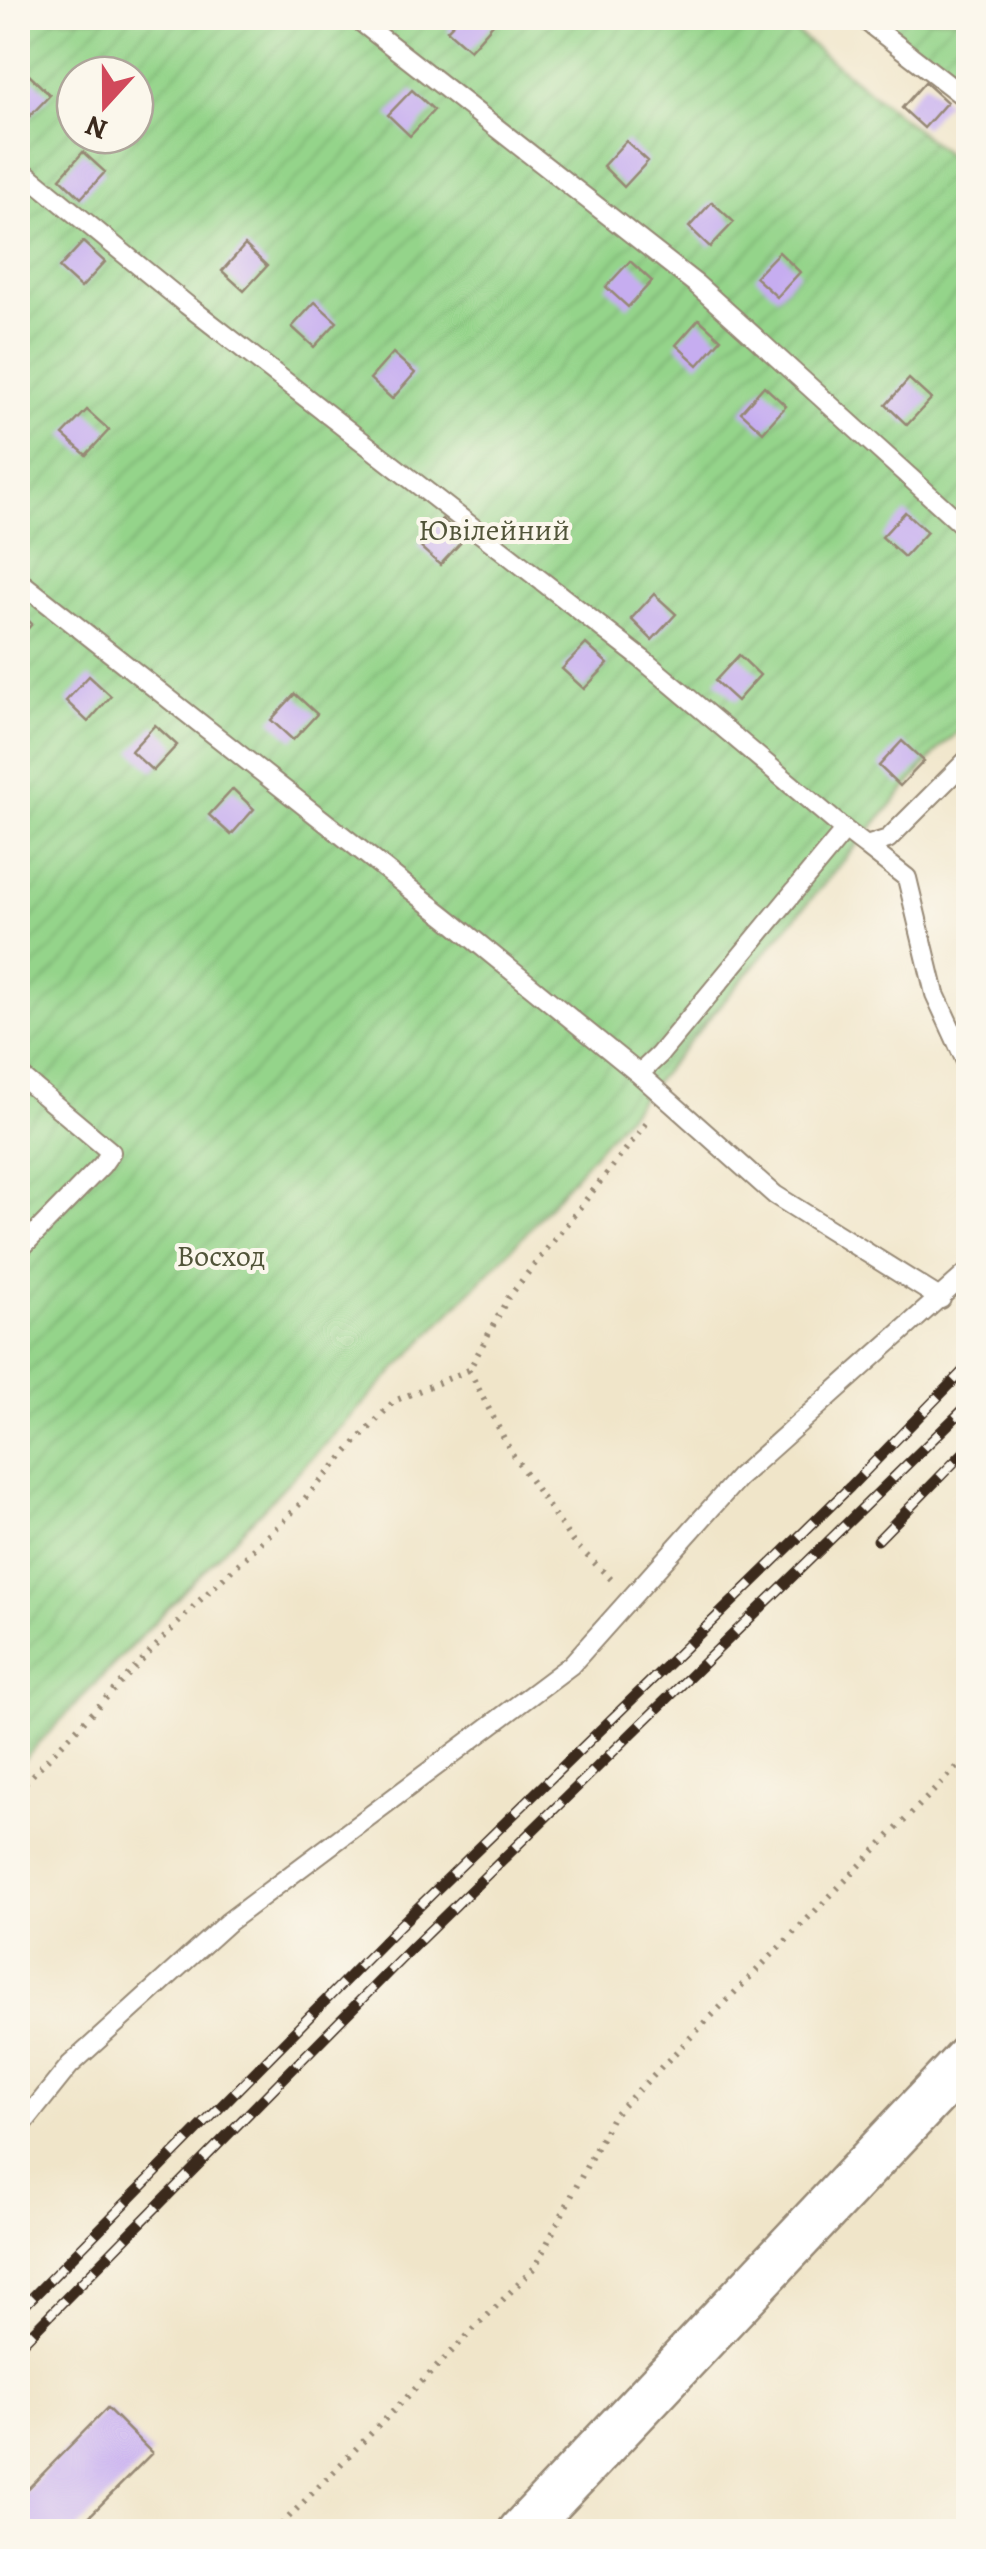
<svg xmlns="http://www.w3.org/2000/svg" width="986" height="2549" font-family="Alegreya,serif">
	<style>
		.garden { fill: url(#garden-furrows); stroke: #687f54; stroke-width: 2.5; fill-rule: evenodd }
		.building { fill: #c6adf0 }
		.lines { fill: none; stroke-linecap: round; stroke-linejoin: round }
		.service-casing { stroke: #968874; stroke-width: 22 }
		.tertiary-casing { stroke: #968874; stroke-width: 50 }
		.path { stroke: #968874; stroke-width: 6; stroke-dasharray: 2.5 8; stroke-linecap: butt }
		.service { stroke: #fff; stroke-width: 18 }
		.tertiary { stroke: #fff; stroke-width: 45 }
		.rail-casing { stroke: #3b2a1e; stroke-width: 11 }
		.rail { stroke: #fbf7ec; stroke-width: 8; stroke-dasharray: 22; stroke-linecap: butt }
		.labels { text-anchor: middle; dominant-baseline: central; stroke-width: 8; stroke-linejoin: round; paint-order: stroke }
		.park-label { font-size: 30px; fill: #515439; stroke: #fbf7ec }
	</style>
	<defs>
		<pattern id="garden-furrows" width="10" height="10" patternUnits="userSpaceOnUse" patternTransform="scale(2.5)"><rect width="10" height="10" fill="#94d48a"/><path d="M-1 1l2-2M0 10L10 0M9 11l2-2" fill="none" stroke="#80b677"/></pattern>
	</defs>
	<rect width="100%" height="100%" fill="#fbf7ec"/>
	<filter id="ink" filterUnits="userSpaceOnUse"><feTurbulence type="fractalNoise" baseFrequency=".01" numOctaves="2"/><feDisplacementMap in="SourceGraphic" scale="20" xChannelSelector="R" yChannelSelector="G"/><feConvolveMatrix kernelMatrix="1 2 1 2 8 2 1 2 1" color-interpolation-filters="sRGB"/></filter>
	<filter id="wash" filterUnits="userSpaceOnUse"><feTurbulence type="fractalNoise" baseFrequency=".0048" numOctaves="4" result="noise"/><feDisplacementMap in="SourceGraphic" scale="40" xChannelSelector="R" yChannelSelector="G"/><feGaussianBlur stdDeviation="2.25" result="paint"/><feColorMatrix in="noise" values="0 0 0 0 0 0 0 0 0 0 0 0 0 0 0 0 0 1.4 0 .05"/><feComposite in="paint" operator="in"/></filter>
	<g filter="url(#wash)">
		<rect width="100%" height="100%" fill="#f0e5c9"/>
		<path class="garden" d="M18 18H778L968 171V723L940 748 524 1235 18 1765ZM75 75H135V135H75Z
			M869 18H968V97Z"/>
		<g id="blocks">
			<path class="building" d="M459 18H486L493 24 470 50 447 30Z
				M28 74 50 95 26 120 18 112V86Z
				M925 82 947 102 924 128 902 108Z
				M412 90 434 110 410 136 388 115Z
				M626 141 648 161 624 187 603 166Z
				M83 152 105 172 81 198 60 178Z
				M712 202 734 222 710 247 689 227Z
				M83 242 105 262 81 288 59 268Z
				M245 245 267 266 244 291 222 271Z
				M779 252 800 272 777 297 755 277Z
				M630 261 652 281 628 307 606 287Z
				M315 302 337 322 314 347 292 327Z
				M699 319 721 339 698 365 676 345Z
				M393 353 415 373 392 399 370 379Z
				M18 356 31 369 18 384Z
				M909 379 931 399 907 425 886 405Z
				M764 386 786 406 763 432 741 412Z
				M87 410 109 430 86 455 63 435Z
				M905 512 927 532 904 557 882 537Z
				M442 519 464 539 440 565 418 545Z
				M654 594 676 614 652 640 631 619Z
				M18 610 32 624 18 639Z
				M586 644 608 664 584 689 562 669Z
				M739 655 760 675 737 701 715 681Z
				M89 676 111 696 88 722 66 701Z
				M295 694 317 714 293 740 271 720Z
				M155 725 177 745 153 771 131 751Z
				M902 741 924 761 900 786 879 766Z
				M233 789 254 809 231 835 209 815Z
				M107 2408 152 2453 74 2532H39L18 2511V2499Z"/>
		</g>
	</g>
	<g filter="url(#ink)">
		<use href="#blocks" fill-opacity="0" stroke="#968874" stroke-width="2.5"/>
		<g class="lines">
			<defs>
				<path id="service" d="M356 18 696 284 968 530
					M862 18 968 100
					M18 167 187 305 642 659 845 830
					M18 580 447 918 639 1074 775 1195 941 1299
					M866 846 907 878 935 994 968 1066
					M18 1074 111 1152 102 1165 18 1251
					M639 1074 659 1055 845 830 866 846 888 839 968 759
					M18 2130 70 2065 228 1922 571 1665 738 1478 968 1272"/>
				<path id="tertiary" d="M521 2532 968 2058"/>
			</defs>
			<use href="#service" class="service-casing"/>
			<use href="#tertiary" class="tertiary-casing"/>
			<path class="path" d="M469 1370 511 1452 572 1541 614 1582
				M18 1790 198 1602 286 1519 394 1401 469 1370 508 1298 650 1119
				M274 2532 535 2267 612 2117 968 1756"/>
			<use href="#service" class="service"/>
			<use href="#tertiary" class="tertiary"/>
			<defs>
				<path id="rail" d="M878 1540 968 1448
					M18 2312 397 1928 850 1487 968 1366
					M18 2347 413 1947 968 1405"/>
			</defs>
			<use href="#rail" class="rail-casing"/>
			<use href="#rail" class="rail"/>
		</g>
	</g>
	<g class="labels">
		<g class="park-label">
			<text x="494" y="530">Ювілейний</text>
			<text x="221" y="1256">Восход</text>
		</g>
	</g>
	<rect width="986" height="2549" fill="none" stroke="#fbf7ec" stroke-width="60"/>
	<g transform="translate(105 105) rotate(201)"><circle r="48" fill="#fbf7ec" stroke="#aea59a" stroke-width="2.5"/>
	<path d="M0-8L18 38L0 25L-18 38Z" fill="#d1495b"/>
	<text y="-15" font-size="28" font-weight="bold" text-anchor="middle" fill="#3b2a1e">N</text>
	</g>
</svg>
